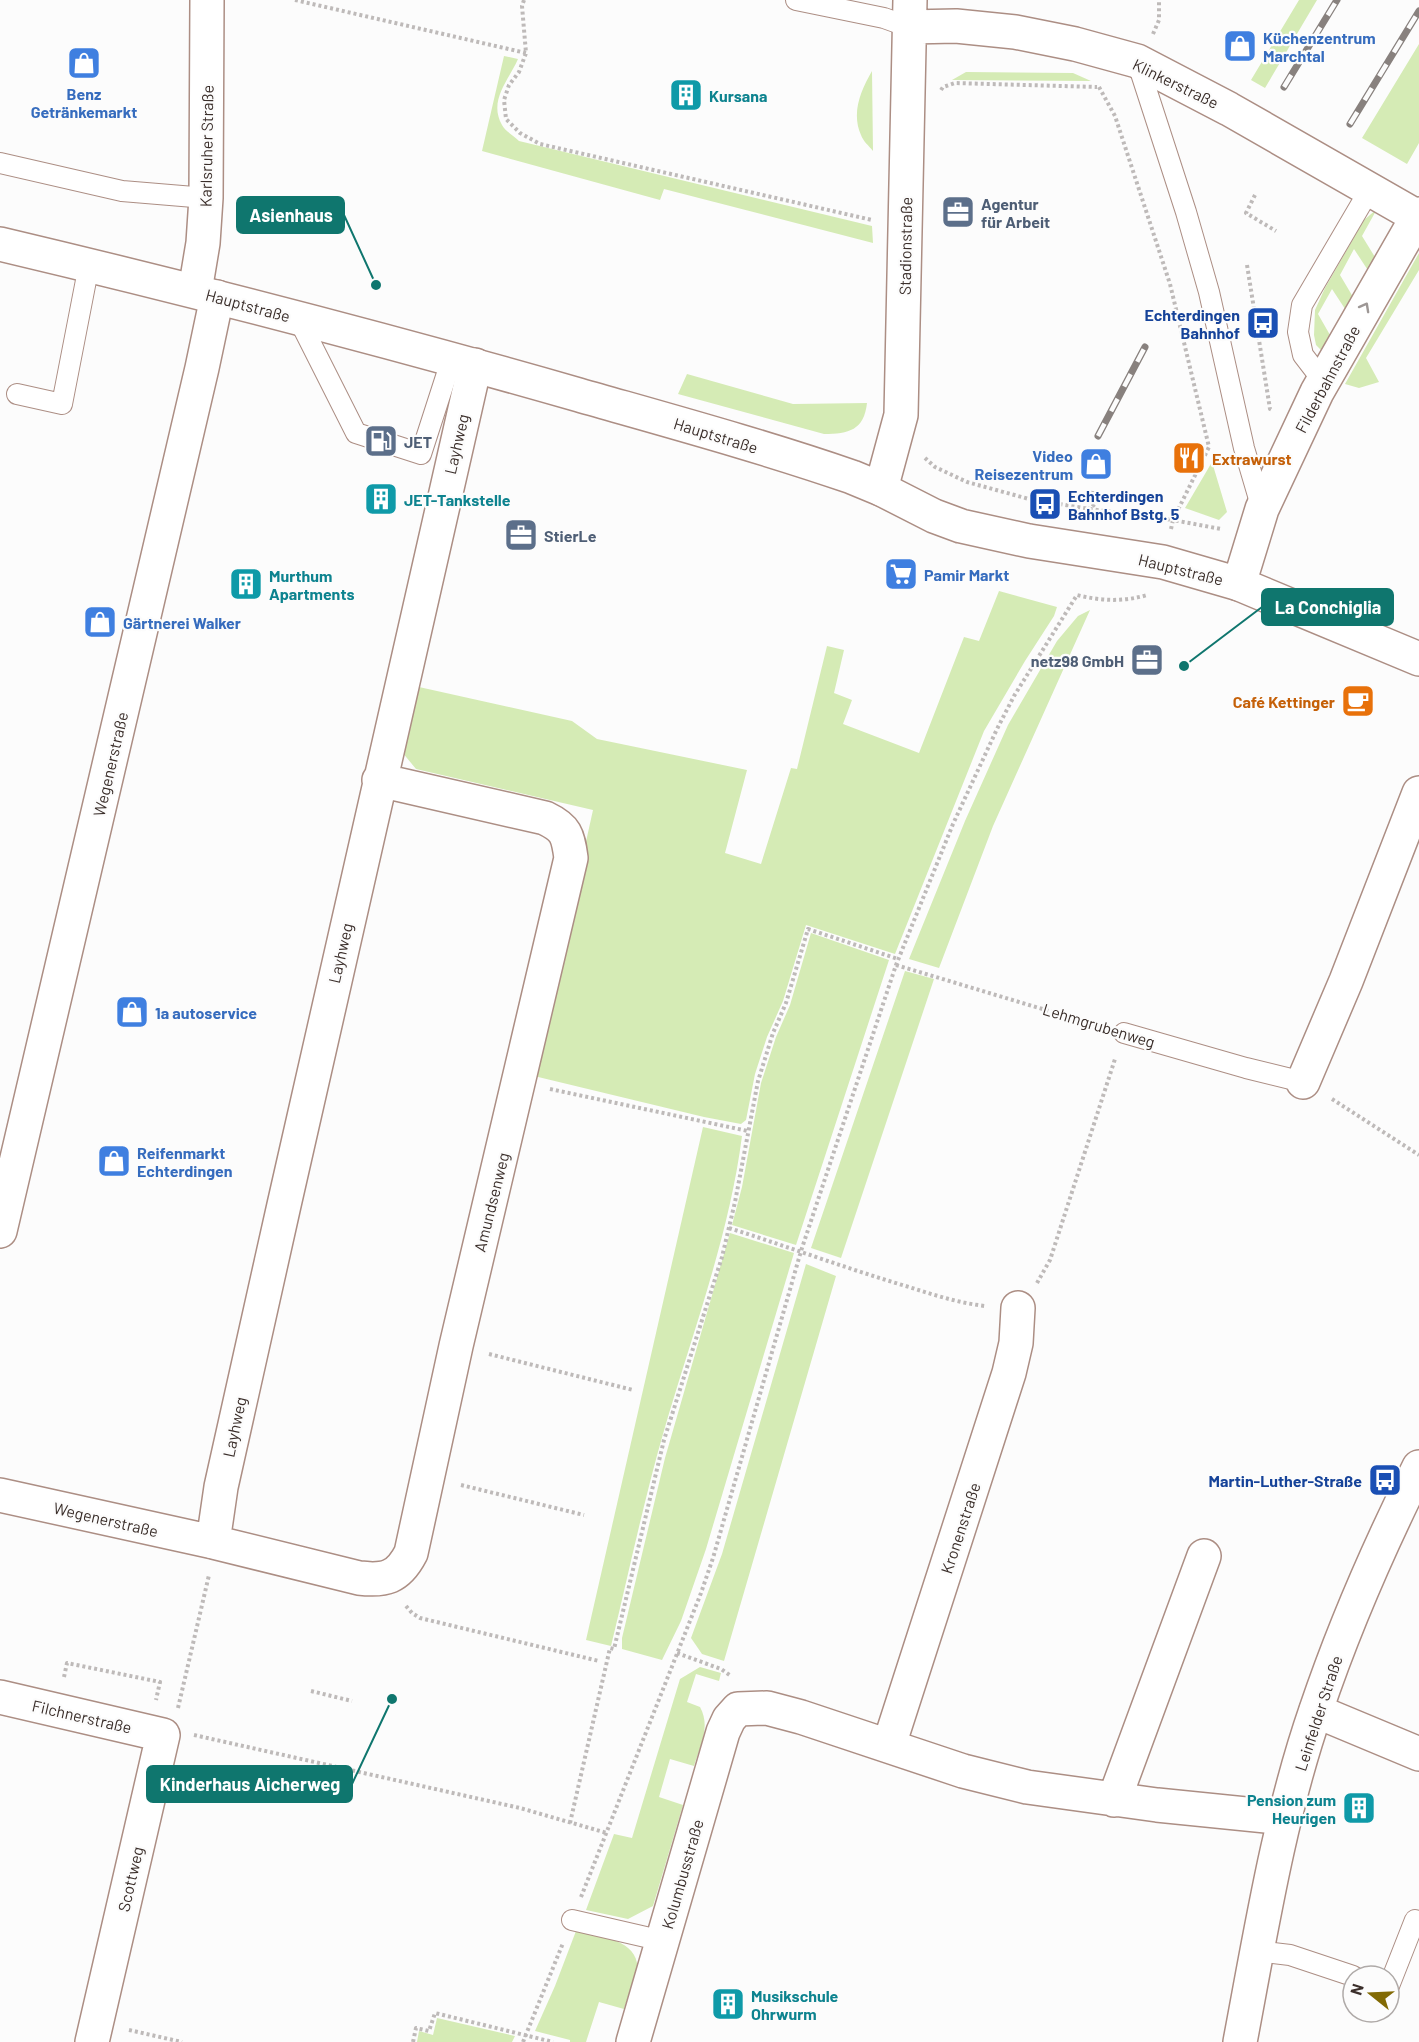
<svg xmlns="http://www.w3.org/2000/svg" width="1419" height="2042" font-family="Barlow,sans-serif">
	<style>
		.green { fill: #d5ebb5 }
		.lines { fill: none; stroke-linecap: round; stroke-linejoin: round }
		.service-casing { stroke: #ac8e84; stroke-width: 22 }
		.minor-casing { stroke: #ac8e84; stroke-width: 36 }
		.secondary-casing { stroke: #ac8e84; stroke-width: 36 }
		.path { stroke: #bebab9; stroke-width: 4; stroke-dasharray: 3 3; stroke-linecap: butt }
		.service { stroke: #fff; stroke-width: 20 }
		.minor { stroke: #fff; stroke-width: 33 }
		.secondary { stroke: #fff; stroke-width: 33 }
		.rail-casing { stroke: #88817e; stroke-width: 7 }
		.rail { stroke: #fcfcfc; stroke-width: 4.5; stroke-dasharray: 14; stroke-linecap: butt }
		.oneway { stroke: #9d9795 }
		.labels { text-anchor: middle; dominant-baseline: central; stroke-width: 4.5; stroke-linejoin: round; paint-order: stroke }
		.shop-label { font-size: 16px; font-weight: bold; fill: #366cbe; stroke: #fcfcfc; text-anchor: start }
		.street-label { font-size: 16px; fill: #3b2f2b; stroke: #fcfcfc }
		.culture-label { font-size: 16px; font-weight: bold; fill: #0d838f; stroke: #fcfcfc; text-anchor: start }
		.service-label { font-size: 16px; font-weight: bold; fill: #4e5e75; stroke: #fcfcfc; text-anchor: start }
		.transit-label { font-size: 16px; font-weight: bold; fill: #164399; stroke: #fcfcfc; text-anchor: end }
		.food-label { font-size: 16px; font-weight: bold; fill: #c56008; stroke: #fcfcfc; text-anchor: start }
		.leader { fill: none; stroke: #0f766e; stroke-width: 2 }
		.callout-dot { fill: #0f766e; stroke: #fcfcfc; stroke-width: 2 }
		.callout { fill: #0f766e; stroke: #0f766e; stroke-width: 2 }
		.callout-label { font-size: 18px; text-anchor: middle; font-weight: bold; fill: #fff }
	</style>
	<rect width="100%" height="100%" fill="#fcfcfc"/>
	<path class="green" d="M1299 0H1317L1265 88 1251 80Z
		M1419 44V143L1407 164 1362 138Z
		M504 56 518 59C509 80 488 100 502 125 505 131 514 136 519 141L872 226 873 243 664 189 660 200 482 151Z
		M872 71 873 151C869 146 863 141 861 135 851 113 861 90 872 71Z
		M966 72 1073 73 1091 81 952 80Z
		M1377 209 1362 236 1378 262 1371 275 1354 249 1340 275 1356 302 1349 315 1332 289 1318 314 1334 342 1322 351 1316 345 1314 335 1315 310 1325 288 1364 220Z
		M1419 253V270L1366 358 1379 382 1359 388 1345 384Z
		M687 374 793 404 867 403C864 430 849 434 824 434L678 394Z
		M1212 462 1227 512 1219 520 1185 508Z
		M999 591 1057 607 1054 616 1025 661 984 731 895 954 806 925 783 1001 767 1037 755 1074 746 1120 741 1124 704 1117 534 1076 593 810 416 769 402 752 410 685 572 721 597 739 747 770 725 853 761 864 791 768 797 769 827 646 844 650 834 693 852 700 843 724 919 753 964 637 979 641Z
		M1090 610 993 826 939 968 909 959 965 821 1008 725 1057 641 1078 616Z
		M811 933 889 960 796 1245 732 1225 742 1187 761 1083 776 1037 790 1005Z
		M905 971 934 979 841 1258 811 1248Z
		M703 1127 742 1136C729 1237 691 1337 663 1434 643 1504 628 1576 611 1646L586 1640Z
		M730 1233 794 1253 706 1549 681 1621 662 1660 622 1649V1638L665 1458Z
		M806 1264 836 1276 724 1661 702 1654 691 1638 722 1554Z
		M700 1667 721 1673 719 1681 696 1674 687 1702 700 1707C711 1727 700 1746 694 1766L670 1759 659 1797 683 1805 653 1906 628 1919 586 1910 614 1834 632 1838 680 1679Z
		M576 1931C595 1936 633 1938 637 1963 638 1973 627 1998 624 2009L599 2002 586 2042H570V2040L535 2031 555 1986Z
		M437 2018 515 2036 512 2042H417L419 2031 433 2035Z"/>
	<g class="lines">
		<defs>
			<path id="service" d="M796 0 884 18 909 27
				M1137 61 1186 212 1209 292 1244 448 1262 509
				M0 163 122 191 206 198
				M298 318 356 433 421 454 452 358
				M1323 381 1303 355 1298 332 1302 305 1370 189
				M17 394 62 404 89 265
				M1124 1033 1246 1068 1303 1082
				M572 1920 663 1941
				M1257 1951 1290 1955 1353 1976
				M1389 1986 1415 1920"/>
			<path id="minor" d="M909 27 956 26 1015 32 1075 44 1137 61 1229 109 1416 216
				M195 291 203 243 206 198 207 0
				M881 489 901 415 910 0
				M1239 584 1262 509 1317 392 1419 214
				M1303 1082 1346 981 1419 793
				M0 1231 202 368 217 297
				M0 1495 213 1542 359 1578C385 1581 398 1578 411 1553L456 1346 571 858C568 835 566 828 545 818L379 780
				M213 1542 221 1487 284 1205 475 365
				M0 1697 163 1735 92 2042
				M1316 1711 1419 1754
				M889 1745 1009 1373 1016 1343 1018 1308
				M1114 1800 1204 1556
				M633 2042 723 1732 729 1719 738 1709 767 1708 801 1717 963 1771 1027 1787 1157 1805 1285 1818"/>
			<path id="secondary" d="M0 244C194 290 387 340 579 395 670 421 762 446 852 477L881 489 934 516 961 526 1029 541 1163 562 1239 584 1419 659
				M1240 2042C1261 1931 1279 1817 1316 1710 1344 1627 1380 1545 1419 1467"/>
		</defs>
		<use href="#service" class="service-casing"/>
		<use href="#minor" class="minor-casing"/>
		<use href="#secondary" class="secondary-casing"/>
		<path class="path" d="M295 0 526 53
			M524 0 522 6 526 53 519 72 509 85 504 100 506 119 520 133 540 144 872 220
			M1153 34 1159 20V0
			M1099 87 1115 116 1170 284 1209 447 1173 520 1090 509 1102 496
			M941 90 943 87 955 83 1097 87
			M1255 195 1246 213 1276 231
			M1247 265 1270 409 1272 410
			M925 458 935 467 967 482 1029 499 1090 509 1093 491
			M1171 529 1173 520 1221 529
			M896 965 1099 1026
			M550 1089 748 1131
			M1332 1099 1419 1155
			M729 1228C789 1247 848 1269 909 1287 934 1295 959 1303 985 1306
			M1037 1283 1050 1260 1115 1059
			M489 1354 633 1390
			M461 1485 584 1515
			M406 1606 412 1613 420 1618 599 1661
			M677 1653 721 1669 731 1676
			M64 1677 67 1663 160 1682 156 1700
			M311 1691 352 1701
			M178 1708 209 1575
			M194 1735 520 1808 607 1833
			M570 1823 610 1648 614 1649 664 1440 722 1257 735 1202 758 1081 773 1033 786 1003 808 929 898 959
			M581 1897 701 1593 713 1558 801 1251 896 965 953 824 997 729 1014 696 1077 595C1101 601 1124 602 1147 595
			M129 2030 182 2042
			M413 2042 416 2028 429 2031 435 2013 553 2042
			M523 2042 563 1943"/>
		<use href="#service" class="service"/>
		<use href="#minor" class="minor"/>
		<use href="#secondary" class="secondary"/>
		<defs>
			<path id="rail" d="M1284 87 1337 0
				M1350 124 1419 11
				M1098 436 1145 347"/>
		</defs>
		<use href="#rail" class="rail-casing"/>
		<use href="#rail" class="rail"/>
	</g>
	<defs><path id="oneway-chevron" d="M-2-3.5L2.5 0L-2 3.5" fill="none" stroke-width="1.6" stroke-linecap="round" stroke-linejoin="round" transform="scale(1.5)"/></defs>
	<use class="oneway" href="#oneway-chevron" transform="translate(1365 307) rotate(-61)"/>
	<defs>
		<symbol id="shop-square" viewBox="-11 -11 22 22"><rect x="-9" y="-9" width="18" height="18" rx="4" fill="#3f7fe0" stroke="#fcfcfc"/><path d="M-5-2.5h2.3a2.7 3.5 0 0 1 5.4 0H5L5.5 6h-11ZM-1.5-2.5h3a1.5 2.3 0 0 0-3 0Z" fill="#fff"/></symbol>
		<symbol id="building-square" viewBox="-11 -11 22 22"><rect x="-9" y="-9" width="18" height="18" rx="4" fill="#0f9aa8" stroke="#fcfcfc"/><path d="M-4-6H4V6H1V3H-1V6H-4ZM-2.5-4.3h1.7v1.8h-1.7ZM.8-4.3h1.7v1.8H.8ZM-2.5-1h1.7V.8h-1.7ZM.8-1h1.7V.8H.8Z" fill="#fff"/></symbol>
		<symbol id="office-square" viewBox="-11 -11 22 22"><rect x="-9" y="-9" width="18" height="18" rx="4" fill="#5c6f8a" stroke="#fcfcfc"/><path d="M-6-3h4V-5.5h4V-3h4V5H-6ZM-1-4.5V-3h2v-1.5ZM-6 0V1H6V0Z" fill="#fff"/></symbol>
		<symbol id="bus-square" viewBox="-11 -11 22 22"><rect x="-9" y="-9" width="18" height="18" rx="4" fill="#1a4fb4" stroke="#fcfcfc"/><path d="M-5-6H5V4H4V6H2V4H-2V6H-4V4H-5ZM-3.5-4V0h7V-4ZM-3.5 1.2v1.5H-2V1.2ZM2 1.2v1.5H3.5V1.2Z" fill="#fff"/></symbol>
		<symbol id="fuel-square" viewBox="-11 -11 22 22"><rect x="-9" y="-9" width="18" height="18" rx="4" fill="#5c6f8a" stroke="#fcfcfc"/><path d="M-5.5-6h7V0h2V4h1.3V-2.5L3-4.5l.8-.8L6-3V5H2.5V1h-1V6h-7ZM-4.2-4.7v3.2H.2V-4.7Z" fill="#fff"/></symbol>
		<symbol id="restaurant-square" viewBox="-11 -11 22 22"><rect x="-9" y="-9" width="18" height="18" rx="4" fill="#e8710a" stroke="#fcfcfc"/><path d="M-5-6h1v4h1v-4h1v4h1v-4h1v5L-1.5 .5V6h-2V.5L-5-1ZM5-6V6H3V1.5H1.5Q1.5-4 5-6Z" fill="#fff"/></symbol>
		<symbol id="supermarket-square" viewBox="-11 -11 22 22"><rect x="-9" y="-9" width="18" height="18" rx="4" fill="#3f7fe0" stroke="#fcfcfc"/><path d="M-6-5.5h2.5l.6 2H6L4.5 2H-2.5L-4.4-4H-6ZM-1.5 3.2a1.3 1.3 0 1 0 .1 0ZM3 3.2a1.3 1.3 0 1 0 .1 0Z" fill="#fff"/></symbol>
		<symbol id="cafe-square" viewBox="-11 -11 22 22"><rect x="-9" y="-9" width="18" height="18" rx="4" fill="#e8710a" stroke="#fcfcfc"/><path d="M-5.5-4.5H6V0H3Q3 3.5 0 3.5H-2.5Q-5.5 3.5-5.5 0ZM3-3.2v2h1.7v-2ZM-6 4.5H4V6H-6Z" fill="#fff"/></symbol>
	</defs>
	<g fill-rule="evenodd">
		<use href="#shop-square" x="1221" y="27" width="38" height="38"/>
		<use href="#shop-square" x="65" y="44" width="38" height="38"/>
		<use href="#building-square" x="667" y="76" width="38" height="38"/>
		<use href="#office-square" x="939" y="193" width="38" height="38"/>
		<use href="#bus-square" x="1244" y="304" width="38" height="38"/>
		<use href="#fuel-square" x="362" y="422" width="38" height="38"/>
		<use href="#restaurant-square" x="1170" y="439" width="38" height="38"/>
		<use href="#shop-square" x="1077" y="445" width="38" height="38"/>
		<use href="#building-square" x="362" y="480" width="38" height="38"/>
		<use href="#bus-square" x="1026" y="485" width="38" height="38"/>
		<use href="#office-square" x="502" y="516" width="38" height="38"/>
		<use href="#supermarket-square" x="882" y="555" width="38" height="38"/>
		<use href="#building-square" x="227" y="565" width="38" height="38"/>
		<use href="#shop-square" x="81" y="603" width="38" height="38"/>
		<use href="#office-square" x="1128" y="641" width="38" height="38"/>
		<use href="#cafe-square" x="1339" y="682" width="38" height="38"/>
		<use href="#shop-square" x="113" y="993" width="38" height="38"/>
		<use href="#shop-square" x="95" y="1142" width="38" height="38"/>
		<use href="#bus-square" x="1366" y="1461" width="38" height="38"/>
		<use href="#building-square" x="1340" y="1789" width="38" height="38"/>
		<use href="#building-square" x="709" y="1985" width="38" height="38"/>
	</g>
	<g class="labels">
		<g class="shop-label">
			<text x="1263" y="37">Küchenzentrum<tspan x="1263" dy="18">Marchtal</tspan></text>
			<text x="84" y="93" text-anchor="middle">Benz<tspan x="84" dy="18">Getränkemarkt</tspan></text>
			<text x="1073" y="455" text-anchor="end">Video<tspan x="1073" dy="18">Reisezentrum</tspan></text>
			<text x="924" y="574">Pamir Markt</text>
			<text x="123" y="622">Gärtnerei Walker</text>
			<text x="155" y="1012">1a autoservice</text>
			<text x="137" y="1152">Reifenmarkt<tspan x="137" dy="18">Echterdingen</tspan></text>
		</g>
		<g class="street-label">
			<text transform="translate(1176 83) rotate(26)">Klinkerstraße</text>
			<text transform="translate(206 146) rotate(-89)">Karlsruher Straße</text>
			<text transform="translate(905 246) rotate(-89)">Stadionstraße</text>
			<text transform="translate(248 305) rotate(15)">Hauptstraße</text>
			<text transform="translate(1327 379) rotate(-62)">Filderbahnstraße</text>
			<text transform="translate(716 435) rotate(17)">Hauptstraße</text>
			<text transform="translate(456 444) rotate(-77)">Layhweg</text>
			<text transform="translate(1181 569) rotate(14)">Hauptstraße</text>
			<text transform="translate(110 764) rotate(-77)">Wegenerstraße</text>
			<text transform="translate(340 953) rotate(-77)">Layhweg</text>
			<text transform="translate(1099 1025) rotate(17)">Lehmgrubenweg</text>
			<text transform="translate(491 1202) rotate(-76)">Amundsenweg</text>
			<text transform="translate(234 1427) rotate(-78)">Layhweg</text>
			<text transform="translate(106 1519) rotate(13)">Wegenerstraße</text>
			<text transform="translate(960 1528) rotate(-72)">Kronenstraße</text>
			<text transform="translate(1318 1713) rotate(-72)">Leinfelder Straße</text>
			<text transform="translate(82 1716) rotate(13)">Filchnerstraße</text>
			<text transform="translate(682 1874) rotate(-74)">Kolumbusstraße</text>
			<text transform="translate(130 1879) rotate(-77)">Scottweg</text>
		</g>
		<g class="culture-label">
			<text x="709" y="95">Kursana</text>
			<text x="404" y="499">JET-Tankstelle</text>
			<text x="269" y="575">Murthum<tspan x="269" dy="18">Apartments</tspan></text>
			<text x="1336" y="1799" text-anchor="end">Pension zum<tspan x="1336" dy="18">Heurigen</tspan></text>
			<text x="751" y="1995">Musikschule<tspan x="751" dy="18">Ohrwurm</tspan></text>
		</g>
		<g class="service-label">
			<text x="981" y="203">Agentur<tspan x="981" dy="18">für Arbeit</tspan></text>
			<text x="404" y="441">JET</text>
			<text x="544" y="535">StierLe</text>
			<text x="1124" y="660" text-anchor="end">netz98 GmbH</text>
		</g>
		<g class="transit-label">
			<text x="1240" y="314">Echterdingen<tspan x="1240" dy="18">Bahnhof</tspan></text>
			<text x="1068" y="495" text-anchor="start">Echterdingen<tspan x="1068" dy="18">Bahnhof Bstg. 5</tspan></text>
			<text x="1362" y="1480">Martin-Luther-Straße</text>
		</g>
		<g class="food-label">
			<text x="1212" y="458">Extrawurst</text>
			<text x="1335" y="701" text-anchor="end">Café Kettinger</text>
		</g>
	</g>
	<path class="leader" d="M376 285L344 215M1184 666L1262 607M392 1699L352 1784"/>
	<g class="callout-dot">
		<circle cx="376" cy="285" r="6"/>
		<circle cx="1184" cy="666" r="6"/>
		<circle cx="392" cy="1699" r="6"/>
	</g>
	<g class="callout">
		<rect x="237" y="197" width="107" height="36" rx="6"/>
		<rect x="1262" y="589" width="131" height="36" rx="6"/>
		<rect x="147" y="1766" width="205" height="36" rx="6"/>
	</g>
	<g class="callout-label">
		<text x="291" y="222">Asienhaus</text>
		<text x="1328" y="614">La Conchiglia</text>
		<text x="250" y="1791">Kinderhaus Aicherweg</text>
	</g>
	<g transform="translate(1371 1994) rotate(288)"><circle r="28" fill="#fcfcfc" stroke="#afaaa8" stroke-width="1.5"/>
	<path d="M0-4.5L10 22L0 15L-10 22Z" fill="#826a04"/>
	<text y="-9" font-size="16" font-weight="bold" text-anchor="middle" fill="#3b2f2b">N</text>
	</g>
</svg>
